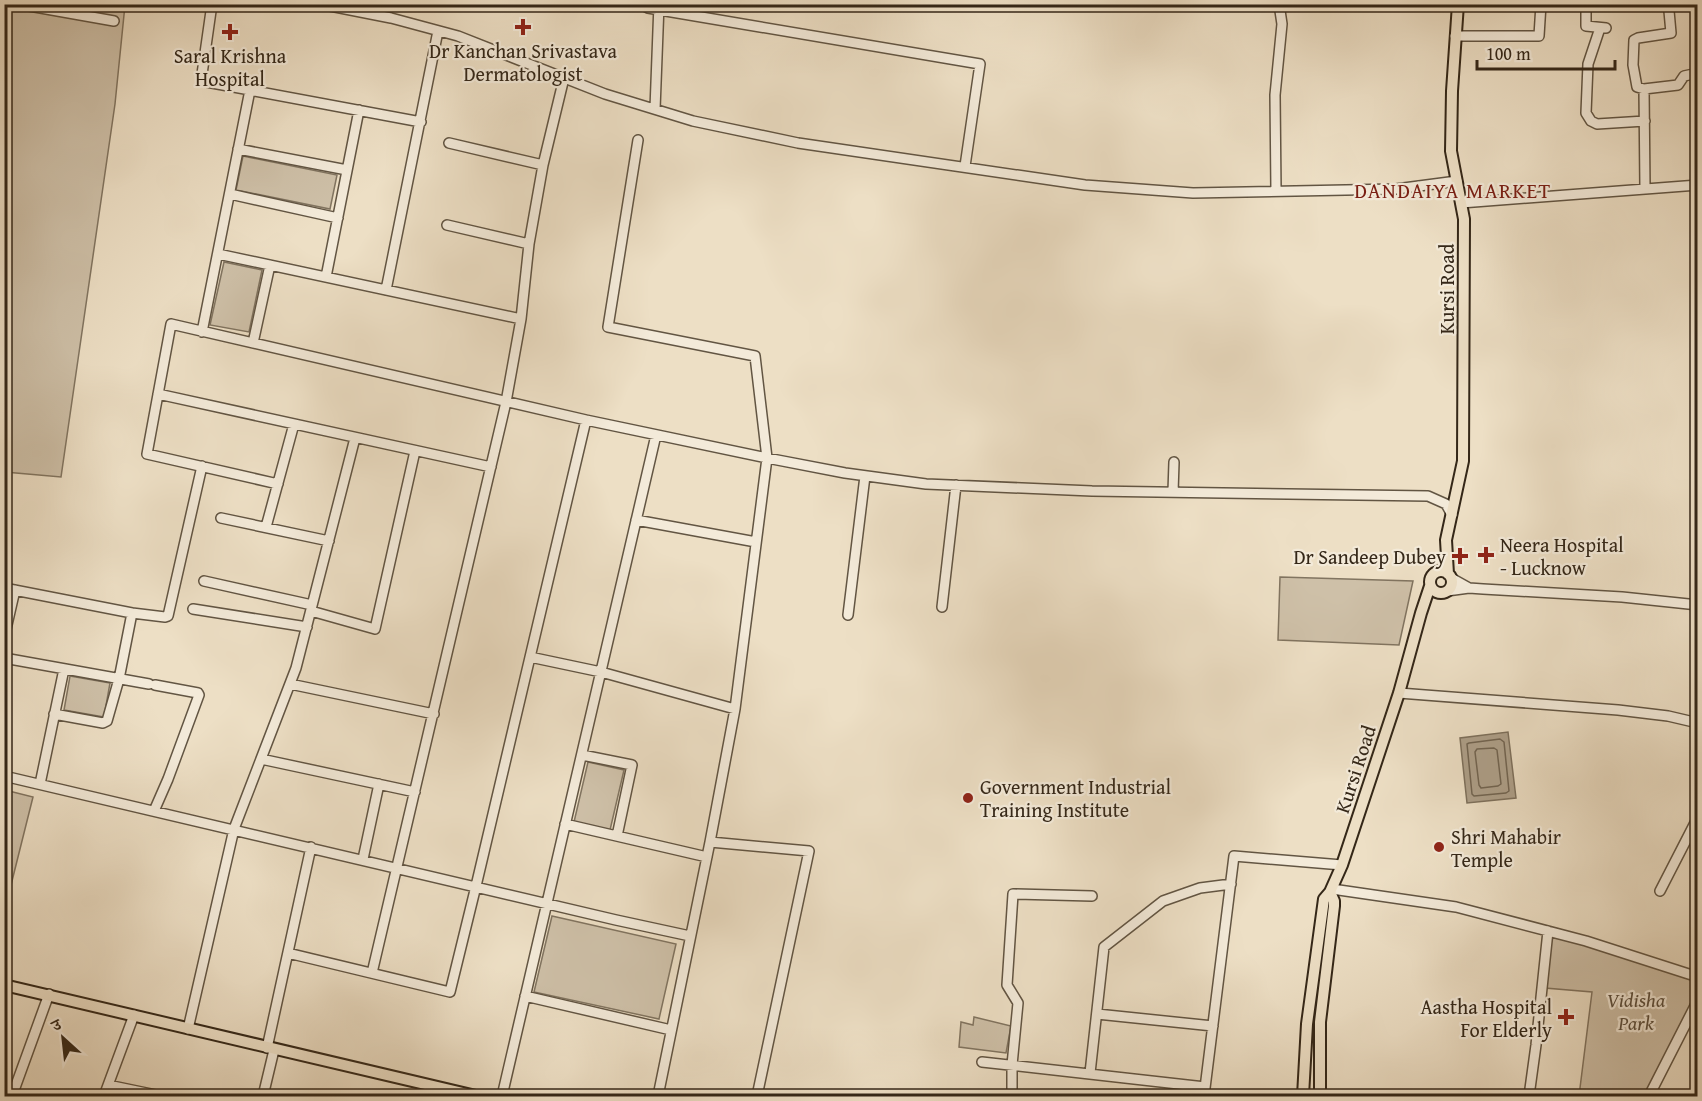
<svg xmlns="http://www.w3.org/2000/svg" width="1702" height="1101" font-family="'Gentium Book Plus','Noto Serif Devanagari',serif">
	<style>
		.green { fill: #cec0a8; stroke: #817460; stroke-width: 1.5 }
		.water { fill: #aea08a; stroke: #7d705c; stroke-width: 1.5 }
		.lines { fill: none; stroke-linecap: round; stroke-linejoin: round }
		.shore { stroke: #716451; stroke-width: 1.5 }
		.minor-casing { stroke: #625543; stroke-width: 12 }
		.major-casing { stroke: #342718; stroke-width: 14 }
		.minor { stroke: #f3ead9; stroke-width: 9 }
		.major { stroke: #eddfc5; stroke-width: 10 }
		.poi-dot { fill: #8f2418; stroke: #f3ead9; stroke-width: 2 }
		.labels { text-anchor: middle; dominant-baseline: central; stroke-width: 4.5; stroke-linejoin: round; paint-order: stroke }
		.poi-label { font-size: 20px; fill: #342718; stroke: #f3ead9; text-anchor: start }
		.street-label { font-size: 20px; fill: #342718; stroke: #f3ead9 }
		.park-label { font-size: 20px; font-style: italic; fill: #5a4d3c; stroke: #f3ead9 }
		.neighbourhood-label { font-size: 21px; letter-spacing: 1.5px; fill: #7a1f14; stroke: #f3ead9 }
	</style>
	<rect width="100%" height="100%" fill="#eddfc5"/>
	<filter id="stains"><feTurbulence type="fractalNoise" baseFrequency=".00333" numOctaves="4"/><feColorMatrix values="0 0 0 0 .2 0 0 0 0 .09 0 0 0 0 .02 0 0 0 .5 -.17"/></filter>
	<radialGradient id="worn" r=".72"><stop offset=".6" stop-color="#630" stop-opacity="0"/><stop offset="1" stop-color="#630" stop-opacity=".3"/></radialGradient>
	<path class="green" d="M4 5H125L115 104 61 477 5 472Z
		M243 156 337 175 330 209 236 190Z
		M224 262 262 270 249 332 210 325Z
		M1280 577 1413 581 1399 645 1278 640Z
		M70 676 110 683 104 717 64 710Z
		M588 762 624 770 610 830 574 822Z
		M5 790 33 797 8 897 4 896Z
		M552 916 676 944 659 1019 534 992Z
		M1550 935 1592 947 1697 980V994L1647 1096H1579L1592 992 1545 988Z
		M974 1017 1011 1026 1006 1053 959 1047 961 1022 973 1025Z"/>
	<path class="water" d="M1508 732 1516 798 1467 803 1460 738Z"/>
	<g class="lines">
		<path class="shore" d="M1500 739 1504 742 1509 791 1506 793 1474 796 1472 794 1467 744 1469 743Z
			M1494 748 1497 750 1501 784 1498 786 1481 788 1479 785 1475 752 1477 749Z"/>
		<defs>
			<path id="minor" d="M18 4 114 21
				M212 4 201 81 421 122
				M320 4 391 18 458 36 605 94 693 121 798 143 1085 185 1193 193 1396 189 1457 181
				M641 4 648 8 980 64 965 166
				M1586 4V26L1606 28
				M1667 4 1669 11 1671 33 1638 38 1634 40 1633 65 1637 87 1644 89 1678 85 1684 76 1698 73
				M1600 28 1588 64 1586 113 1591 121 1597 124 1645 121
				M1455 36H1539L1541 4
				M1644 89 1645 189
				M655 109 659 4
				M638 140 608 327 755 356 767 458 735 709 710 842 658 1096
				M449 143 543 165
				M238 149 347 170
				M1276 191 1275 95 1282 24 1279 4
				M230 194 338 218
				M1461 203 1698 185
				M447 225 529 244
				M218 254 521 319
				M326 277 359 110
				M386 290 438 31
				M202 332 250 90
				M253 343 270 265
				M158 394 491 467
				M278 484 147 454 171 324 586 420 767 458 845 473 926 484 1092 491 1428 496 1446 504 1452 515
				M1173 492 1174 462
				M221 518 329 541
				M636 520 756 542
				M266 527 294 424
				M1451 578 1469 588
				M204 581 312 605
				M4 588 132 613 165 617 168 616 202 466
				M1447 591 1469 588 1483 589 1622 597 1698 605
				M942 607 956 485
				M193 609 307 627
				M311 611 375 629 415 451
				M848 615 865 476
				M4 638 15 590
				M530 657 601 672 735 709
				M4 658 149 684
				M290 684 434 714
				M1399 693 1618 710 1668 716 1698 723
				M54 714 103 723 107 721 119 679 132 613
				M582 755 632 765 617 836
				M261 759 415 792
				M4 776 616 920 690 936
				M40 784 64 669
				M154 811 168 779 199 695 198 693 155 685
				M565 824 707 857
				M710 842 809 851 757 1096
				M363 859 379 784
				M1332 889 1456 907 1586 941 1698 977
				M1660 891 1698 817
				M288 953 450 992 476 886 586 420
				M372 973 506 402 521 319 529 244 543 165 564 78
				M525 996 671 1030
				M1097 1014 1213 1026
				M188 1029 234 829 296 668 355 438
				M267 1048 311 847
				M982 1062 1205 1087
				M1090 1073 1104 947 1163 901 1200 888 1231 884
				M108 1085 161 1096
				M12 1096 49 994
				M104 1096 134 1015
				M263 1096 274 1050
				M502 1096 656 435
				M1012 1096V1065L1018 1003 1007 985 1013 894 1092 896
				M1204 1096 1234 856 1342 865
				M1529 1096 1536 1045 1548 931
				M1649 1096 1698 1000"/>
			<path id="major" d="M1430 582a11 11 0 1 1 22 0a11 11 0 1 1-22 0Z
				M1448 574 1446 540 1463 461 1464 219 1451 151 1452 91 1458 4
				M4 985 476 1096
				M1303 1096 1307 1024 1324 899 1330 892 1342 865 1399 693 1421 613 1430 586
				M1320 1096V1022L1334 906V901L1330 892"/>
		</defs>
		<use href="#minor" class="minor-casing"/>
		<use href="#major" class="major-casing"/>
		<use href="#minor" class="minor"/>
		<use href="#major" class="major"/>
	</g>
	<g class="poi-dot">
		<path d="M520 18h6v6h6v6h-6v6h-6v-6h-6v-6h6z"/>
		<path d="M227 23h6v6h6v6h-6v6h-6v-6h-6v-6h6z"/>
		<path d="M1483 546h6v6h6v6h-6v6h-6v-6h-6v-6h6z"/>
		<path d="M1457 547h6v6h6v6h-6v6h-6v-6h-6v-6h6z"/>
		<circle cx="968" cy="798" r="6"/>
		<circle cx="1439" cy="847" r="6"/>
		<path d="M1563 1008h6v6h6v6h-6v6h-6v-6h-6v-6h6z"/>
	</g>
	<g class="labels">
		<g class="poi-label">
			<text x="523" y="50" text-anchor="middle">Dr Kanchan Srivastava<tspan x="523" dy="23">Dermatologist</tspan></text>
			<text x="230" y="55" text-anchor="middle">Saral Krishna<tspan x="230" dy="23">Hospital</tspan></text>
			<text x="1500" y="544">Neera Hospital<tspan x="1500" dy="23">- Lucknow</tspan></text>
			<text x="1446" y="556" text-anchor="end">Dr Sandeep Dubey</text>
			<text x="980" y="786">Government Industrial<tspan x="980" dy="23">Training Institute</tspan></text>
			<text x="1451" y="836">Shri Mahabir<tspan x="1451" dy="23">Temple</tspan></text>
			<text x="1552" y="1006" text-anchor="end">Aastha Hospital<tspan x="1552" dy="23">For Elderly</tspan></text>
		</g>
		<g class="street-label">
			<text transform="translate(1446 289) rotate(-90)">Kursi Road</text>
			<text transform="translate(1355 769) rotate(-72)">Kursi Road</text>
		</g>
		<g class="park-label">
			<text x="1636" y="999">Vidisha<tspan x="1636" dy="23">Park</tspan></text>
		</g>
		<g class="neighbourhood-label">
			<text x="1453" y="190">DANDAIYA MARKET</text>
		</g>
	</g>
	<rect width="1702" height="1101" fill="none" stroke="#eddfc5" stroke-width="24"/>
	<rect x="6" y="6" width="1690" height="1089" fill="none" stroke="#342718" stroke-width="3"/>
	<rect x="12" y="12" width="1678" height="1077" fill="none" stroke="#342718" stroke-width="1.5"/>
	<g transform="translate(63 1038) rotate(333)" stroke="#f3ead9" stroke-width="4.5" paint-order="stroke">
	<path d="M0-4.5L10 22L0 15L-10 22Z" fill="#342718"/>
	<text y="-9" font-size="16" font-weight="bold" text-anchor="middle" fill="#342718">उ</text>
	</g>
	<path d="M1477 60v9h138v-9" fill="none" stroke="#342718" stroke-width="3"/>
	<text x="1486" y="60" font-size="18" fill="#342718" stroke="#f3ead9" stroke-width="4.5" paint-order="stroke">100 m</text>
	<rect width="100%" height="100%" filter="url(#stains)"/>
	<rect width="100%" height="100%" fill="url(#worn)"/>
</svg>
